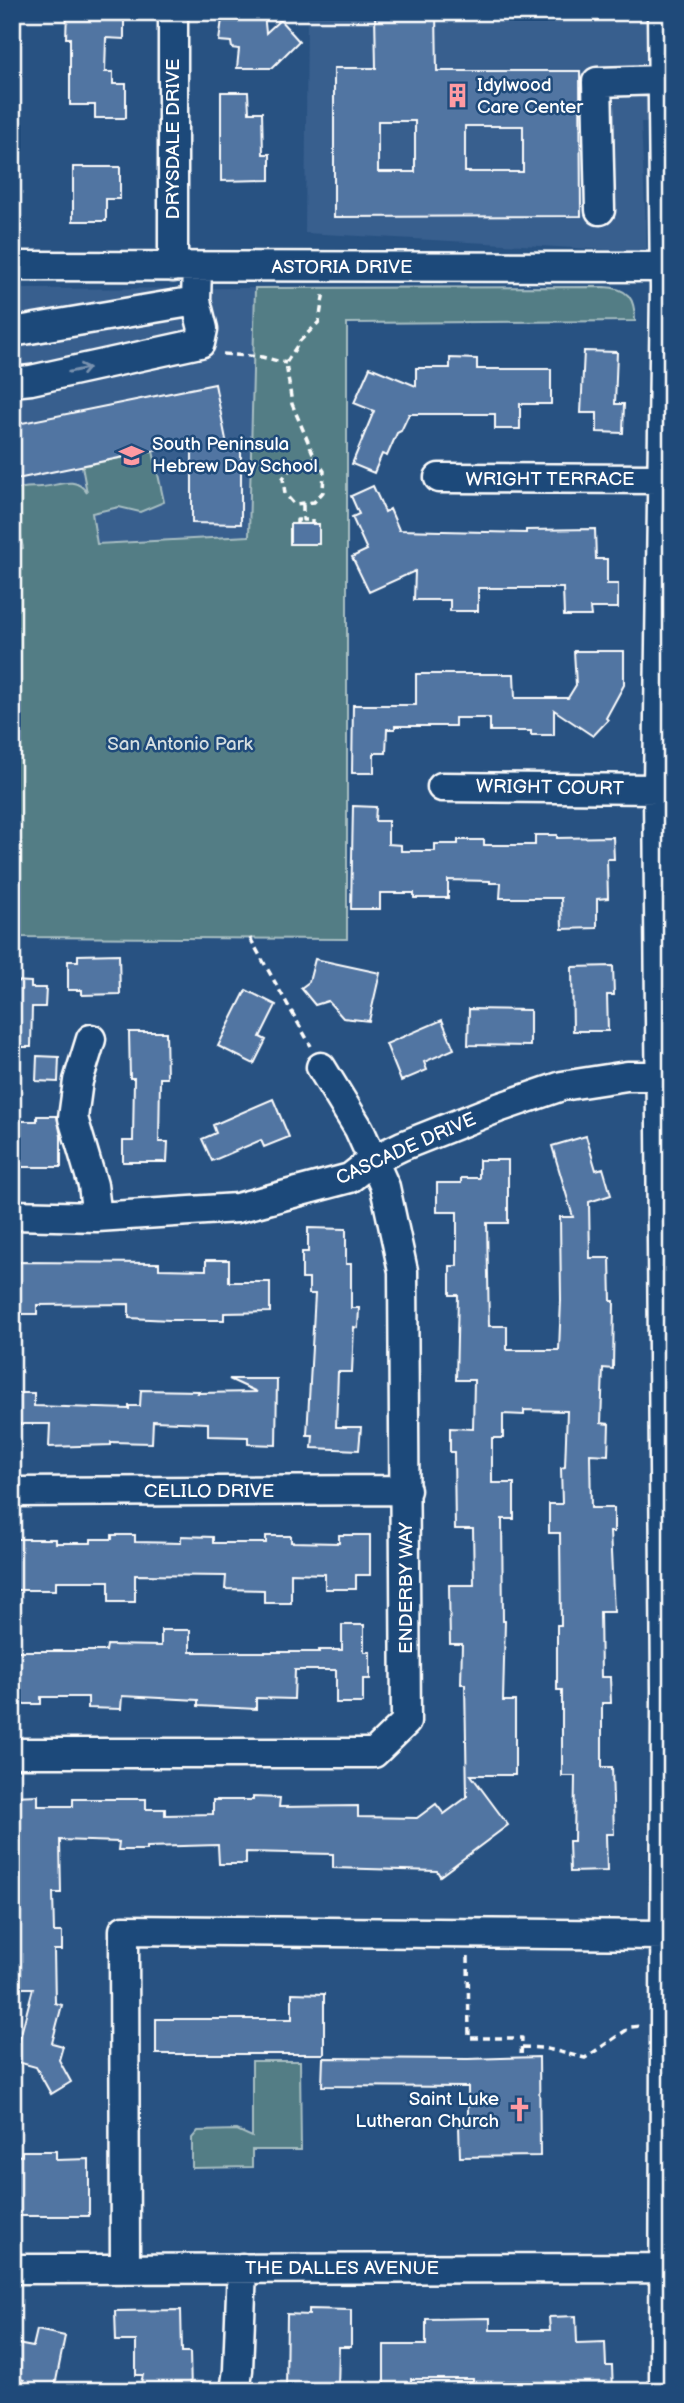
<svg xmlns="http://www.w3.org/2000/svg" width="684" height="2403" font-family="'Balsamiq Sans',sans-serif">
	<style>
		.built { fill: #385f8e }
		.green { fill: #527d85; stroke: #a8bec2; stroke-width: 2 }
		.building { fill: #5174a2; stroke: #fff; stroke-width: 2; fill-rule: evenodd }
		.lines { fill: none; stroke-linecap: round; stroke-linejoin: round }
		.minor-casing { stroke: #fff; stroke-width: 33 }
		.path { stroke: #fff; stroke-width: 3.5; stroke-dasharray: 7 5; stroke-linecap: butt }
		.minor { stroke: #1f4a7a; stroke-width: 28 }
		.oneway { stroke: #7992af }
		.labels { text-anchor: middle; dominant-baseline: central; stroke-width: 5; stroke-linejoin: round; paint-order: stroke }
		.poi-label { font-size: 19px; fill: #fff; stroke: #1f4a7a; text-anchor: start }
		.street-label { font-size: 19px; fill: #fff; stroke: #1f4a7a }
		.park-label { font-size: 19px; fill: #d4dee0; stroke: #1f4a7a }
	</style>
	<rect width="100%" height="100%" fill="#285282"/>
	<filter id="ink" filterUnits="userSpaceOnUse"><feTurbulence type="fractalNoise" baseFrequency=".0143" numOctaves="2"/><feDisplacementMap in="SourceGraphic" scale="14" xChannelSelector="R" yChannelSelector="G"/><feConvolveMatrix kernelMatrix="1 2 1 2 8 2 1 2 1" color-interpolation-filters="sRGB"/></filter>
	<g filter="url(#ink)">
		<path class="built" d="M307 12H672V122H641L647 252 305 233Z
			M255 288 250 537 97 544 95 535 12 551V289Z"/>
		<path class="green" d="M604 287C628 288 635 298 635 321L347 323V939L12 937V551L23 548 13 502 14 491C24 486 30 488 41 487 56 487 75 474 87 493L82 466 153 451 164 502 140 512 119 507 92 513 97 544 249 536 255 288Z
			M252 2061H300L301 2150H252V2167L192 2168V2138L198 2131 237 2130 252 2137Z"/>
		<path class="building" d="M67 12H124V39L106 38 105 72H113V84H126V118H95V105H70V38H66Z
			M223 12 264 13 266 33 280 20 299 41 272 68H237L239 49 232 48 231 42 219 41Z
			M375 12H436L437 71H580L581 216 334 217V68H376ZM378 121H415V172H378ZM465 126H523V172H465Z
			M221 92H248L249 112H262L263 154H270V180L221 181Z
			M73 167H120V199H106V221H73Z
			M584 351 617 352 615 404H624L623 433 597 432V413H581Z
			M450 358 477 359V369H551V404H520V429H495V414H409L401 431 397 433 387 456 382 454 374 473 352 464 374 411 354 403 370 367 416 386V368H450Z
			M215 384 227 445H241V524L192 523V443L12 480V425Z
			M373 486 385 512 390 509 399 530 526 533V530L595 529 596 559H607V584H618V608H590L591 616H564L563 588H478V611H450V600H414L415 571 369 592 352 557 367 550 352 517 359 514 351 496Z
			M290 524H319V544H290Z
			M574 651H624V685L606 718 608 720 593 736 554 710V735H531V731H490V718H455V726H395V729H387L386 753H374V773H352L353 705H416V674H514L515 698H568L576 685Z
			M353 806 376 807 375 821H388V844L401 845V851H435V844H458V840H484V845H535V835H557V838L613 837 614 859H607L608 898 597 899V928L562 929 561 898H500L501 883H490V881L448 880V898H414V893H380V909H351Z
			M119 954 120 994 82 995V990H68V961H78V955Z
			M315 959 380 973 369 1021 343 1018 328 1001 315 1005 301 988 309 982Z
			M613 966 614 995H607L608 1031H573L572 967Z
			M12 981 31 982V988H46L45 1007H32L31 1047H12Z
			M246 990 276 1005 260 1037 266 1040 254 1064 218 1046Z
			M469 1009 530 1010V1046L468 1045Z
			M442 1020 454 1049 424 1062 427 1070 401 1081 386 1044Z
			M129 1032H166L167 1078H160L159 1142H168L167 1162H123V1141H133L134 1078H130Z
			M37 1056 59 1057 58 1082 36 1081Z
			M273 1099 289 1137 264 1147 261 1140 212 1161 202 1139 216 1133 213 1125Z
			M37 1116H57L61 1136V1167H12V1121H37Z
			M586 1136 596 1170 603 1168 611 1195 589 1202 590 1258H610L611 1301H614L613 1369 603 1368 601 1423 609 1424 608 1455 590 1454 591 1508H614V1532H610L614 1612H600L601 1677H610L611 1703H602V1767H612L614 1834H606L607 1871 570 1872 569 1841H574L575 1776H562V1690H557V1625H561L560 1533H549V1504H562L561 1468 565 1467 567 1411 524 1410V1415L503 1414V1438H492V1483H514V1519H502L503 1621H505L503 1701H515V1775H471L508 1825 440 1876 437 1871 333 1868V1854L246 1852V1864H219L218 1845 147 1847V1850H118L119 1842 60 1840 61 1893H53L54 1932H62V1950H54L55 2003 62 2005 52 2043 63 2046 59 2060 71 2082 51 2094 36 2067 14 2061 33 1988H12V1898H16V1857H12V1796L38 1795V1806H73V1799H146V1809H165V1815L213 1814V1800H253V1797L280 1798 279 1807 358 1806V1817L417 1818 436 1804 444 1814 467 1797 465 1684H461L462 1644H450L449 1585H474L473 1529H455L454 1452H450V1428L473 1429 474 1380H456L458 1295H450V1266H457V1212H437V1183H461V1178H479V1160H508V1223H487L489 1326H507V1350H559L561 1300 560 1217H573L552 1146Z
			M308 1228 346 1229V1264H351V1308H359L358 1328 354 1327 352 1372H338L336 1427H361L359 1450 312 1448 313 1435H307L315 1294H309V1279H302V1252H308Z
			M206 1260H229V1282H270V1312L224 1313V1320H170L129 1318V1304L37 1305V1314H12L15 1262 159 1263V1269L206 1270Z
			M229 1379H277L276 1445 248 1444V1437L208 1436V1423L153 1421 152 1443 111 1442V1445L49 1447 50 1424H12V1393H34V1406L129 1409V1406H140L141 1390 199 1391 198 1393 257 1392Z
			M112 1535H135V1542L181 1543V1536L213 1537V1543H266V1536H291V1542L339 1543V1535H370V1575H356V1589H325V1574L291 1573V1603H264V1590L225 1589 226 1576 135 1575V1602H109V1581H56V1590H12V1539H56V1543H91V1539H112Z
			M342 1625H364V1652H370V1679H363V1703H336V1670H295L294 1699 256 1698V1709L198 1706V1700L122 1696 121 1709 88 1708V1697H41V1704H17V1651H106L107 1645 161 1646V1630H190V1652H319V1650H342Z
			M292 1993 324 1994V2054H156V2019H292Z
			M539 2057 540 2156 460 2157 459 2126H468V2087L322 2086 323 2058 468 2059Z
			M22 2151H56V2160L89 2159V2216H12V2155L22 2156Z
			M309 2309 351 2310V2347H339L338 2391H286L287 2314 309 2315Z
			M181 2310 182 2352H190L191 2391H139L143 2375H136V2341H116L115 2311Z
			M576 2316 577 2343 605 2342 606 2366H612L613 2391H473V2379H411V2391H384V2345H426V2319L490 2318V2330H550L549 2317Z
			M37 2330 65 2336 54 2391H23L24 2380 12 2377V2343L33 2347Z"/>
		<g class="lines">
			<defs>
				<path id="minor" d="M662 12 665 288 658 789 666 1689 664 2391
					M600 210 597 82 663 80
					M12 266 672 267
					M173 267V12
					M12 332 196 301
					M12 382 31 380 200 343 203 329 196 301 197 267
					M439 478 661 479
					M442 787 658 789
					M91 1039 78 1081 73 1118 93 1185 97 1217
					M12 1215 97 1217 237 1208 350 1178 373 1160 402 1146 498 1108 562 1086 627 1076H672
					M12 1492 406 1490
					M12 1753H374L406 1722 403 1271 385 1187 359 1129 321 1067
					M12 2269 672 2268
					M125 2269 124 1930 665 1935
					M235 2391 238 2370 242 2268"/>
			</defs>
			<use href="#minor" class="minor-casing"/>
			<path class="path" d="M223 354 262 357 286 363
				M315 458 292 467 283 478 285 494 294 504 314 502 323 492 324 471 315 458 292 404 286 363 300 341 319 322 324 291
				M303 505V520H312V524
				M297 524V520H303
				M250 938 311 1046
				M468 1956 469 2038H522L521 2057
				M522 2047 543 2048 585 2058 631 2027 642 2026"/>
			<use href="#minor" class="minor"/>
		</g>
		<defs><path id="oneway-shaft" d="M-6 0H5M1.5-3L5.5 0L1.5 3" fill="none" stroke-width="1.6" stroke-linecap="round" stroke-linejoin="round" transform="scale(1.75)"/></defs>
		<use class="oneway" href="#oneway-shaft" transform="translate(79 370) rotate(-12)"/>
	</g>
	<defs>
		<symbol id="building-bare" viewBox="-9 -9 18 18"><path d="M-4-6H4V6H1V3H-1V6H-4ZM-2.5-4.3h1.7v1.8h-1.7ZM.8-4.3h1.7v1.8H.8ZM-2.5-1h1.7V.8h-1.7ZM.8-1h1.7V.8H.8Z" fill="#ff9aa2" stroke="#1f4a7a" stroke-width="2.5" paint-order="stroke"/></symbol>
		<symbol id="school-bare" viewBox="-9 -9 18 18"><path d="M0-5L7-2L0 1L-7-2ZM-4 1L0 2.5L4 1V4Q0 6-4 4Z" fill="#ff9aa2" stroke="#1f4a7a" stroke-width="2.5" paint-order="stroke"/></symbol>
		<symbol id="church-bare" viewBox="-9 -9 18 18"><path d="M-1.2-6h2.4v3.5h3.3v2.4h-3.3V6h-2.4V-.1h-3.3v-2.4h3.3Z" fill="#ff9aa2" stroke="#1f4a7a" stroke-width="2.5" paint-order="stroke"/></symbol>
	</defs>
	<g fill-rule="evenodd">
		<use href="#building-bare" x="440" y="78" width="35" height="35"/>
		<use href="#school-bare" x="114" y="438" width="35" height="35"/>
		<use href="#church-bare" x="502" y="2092" width="35" height="35"/>
	</g>
	<g class="labels">
		<g class="poi-label">
			<text x="477" y="85">Idylwood<tspan x="477" dy="22">Care Center</tspan></text>
			<text x="152" y="444">South Peninsula<tspan x="152" dy="22">Hebrew Day School</tspan></text>
			<text x="499" y="2099" text-anchor="end">Saint Luke<tspan x="499" dy="22">Lutheran Church</tspan></text>
		</g>
		<g class="street-label">
			<text transform="translate(173 139) rotate(-90)">DRYSDALE DRIVE</text>
			<text x="342" y="267">ASTORIA DRIVE</text>
			<text x="550" y="479">WRIGHT TERRACE</text>
			<text transform="translate(550 788) rotate(1)">WRIGHT COURT</text>
			<text transform="translate(406 1149) rotate(-24)">CASCADE DRIVE</text>
			<text x="209" y="1491">CELILO DRIVE</text>
			<text transform="translate(406 1588) rotate(-90)">ENDERBY WAY</text>
			<text x="342" y="2268">THE DALLES AVENUE</text>
		</g>
		<g class="park-label">
			<text x="180" y="744">San Antonio Park</text>
		</g>
	</g>
	<rect width="684" height="2403" fill="none" stroke="#1f4a7a" stroke-width="42"/>
	<rect x="21" y="21" width="642" height="2361" fill="none" stroke="#fff" stroke-width="2.5" filter="url(#ink)"/>
</svg>
